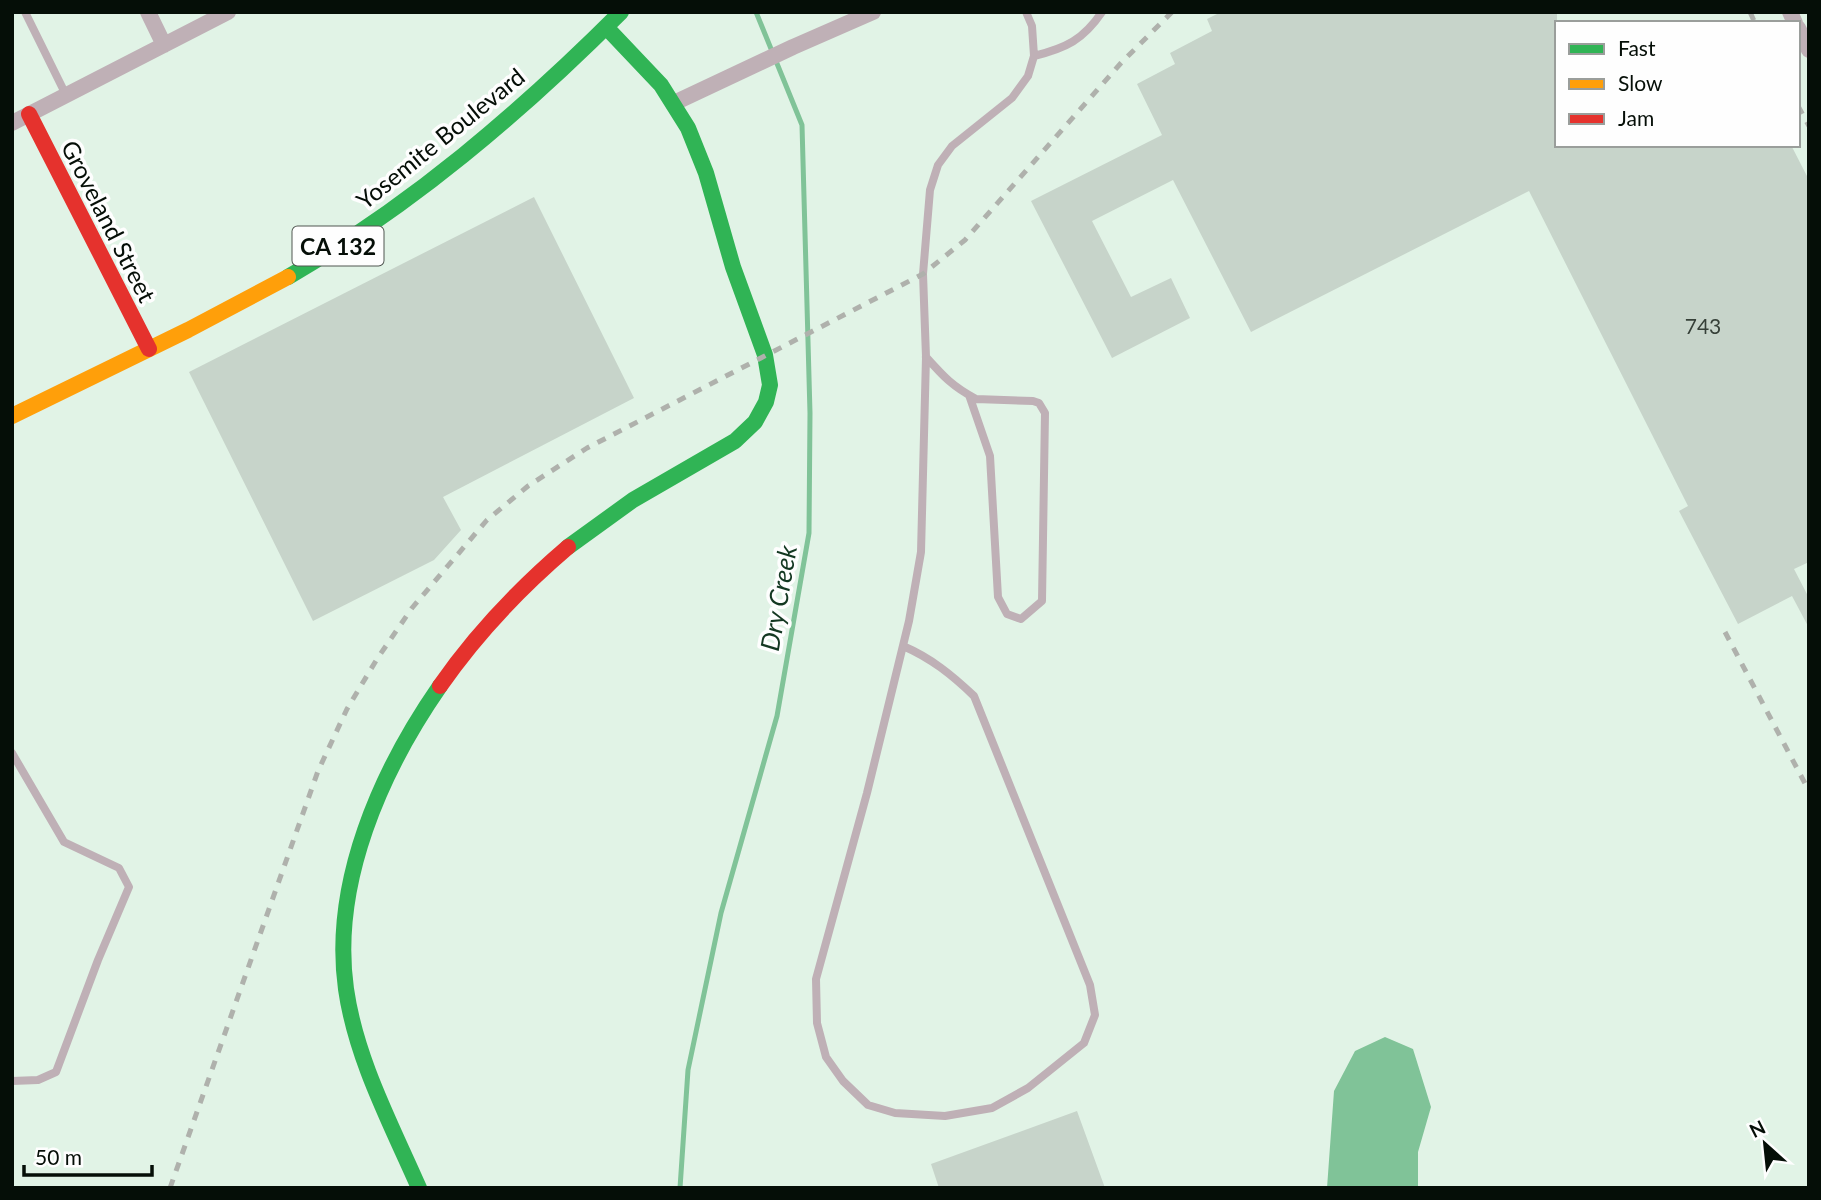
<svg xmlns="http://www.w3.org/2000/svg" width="1821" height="1200" font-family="Lato,sans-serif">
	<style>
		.water { fill: #80c398 }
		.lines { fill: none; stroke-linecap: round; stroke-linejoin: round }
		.stream { stroke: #80c398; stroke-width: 5 }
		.building { fill: #c7d4ca }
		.lane { stroke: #bfb0b6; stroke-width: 8 }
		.street { stroke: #bfb0b6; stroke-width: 16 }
		.fast { stroke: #30b455; stroke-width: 16 }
		.slow { stroke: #ff9f0a; stroke-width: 16 }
		.jam { stroke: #e5322d; stroke-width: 16 }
		.rail { stroke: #afb1ac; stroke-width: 5; stroke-dasharray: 9 9; stroke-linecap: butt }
		.labels { text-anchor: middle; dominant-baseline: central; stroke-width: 7; stroke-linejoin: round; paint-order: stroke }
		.number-label { font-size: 21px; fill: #364038 }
		.shield { fill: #fefefe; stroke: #505651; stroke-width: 2 }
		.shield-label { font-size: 23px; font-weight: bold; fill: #050e07 }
		.street-label { font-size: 24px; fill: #050e07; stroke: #fefefe }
		.water-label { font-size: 26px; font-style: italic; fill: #133821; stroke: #fefefe }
	</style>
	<rect width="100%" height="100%" fill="#e1f3e6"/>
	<path class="water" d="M1385 1037 1413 1049 1431 1107 1418 1152V1188H1327L1334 1091 1355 1051Z"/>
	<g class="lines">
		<path class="stream" d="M680 1188 688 1070 721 913 777 716 809 533 810 413 802 125 756 12"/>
	</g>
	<path class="building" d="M1221 12H1557V145H1791L1809 180V562L1794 569 1809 598V628L1792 596 1738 624 1679 511 1688 506 1529 191 1251 332 1173 180 1092 221 1131 297 1171 278 1190 318 1112 358 1031 201 1162 135 1137 84 1175 64 1170 53 1212 31 1207 19Z
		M534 197 634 398 443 497 461 530 434 560 313 621 189 372Z
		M1077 1111 1105 1188H939L931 1164Z"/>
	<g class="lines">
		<path class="lane" d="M25 12 66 95
			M1034 56C1066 48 1083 40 1102 12
			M926 357C944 377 952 386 976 399L1033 401 1039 403 1045 413 1042 601 1021 619 1007 614 998 597 990 456 969 395
			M903 646C931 658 952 675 974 696L1090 985 1095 1015 1084 1043 1028 1088 992 1108 945 1116 895 1113 868 1105 843 1081 826 1057 817 1023 816 979 867 793 909 621 921 552 926 357 923 274 930 190 938 165 952 146 1012 98 1028 76 1034 56 1032 26 1026 12
			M12 753 64 842 119 868 129 887 98 960 56 1072 38 1080 12 1081"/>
		<path class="street" d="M148 12 164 45
			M1790 12 1795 23
			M1798 28 1809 50
			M674 103 793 47 873 12
			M12 123 228 12"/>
		<path class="fast" d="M288 277C412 205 520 113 621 12
			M568 547 633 500 735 441 755 422 766 402 770 385 765 355 733 267 706 173 688 128 661 85 606 27
			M419 1188C391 1124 356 1059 346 989 331 883 381 771 440 686"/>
		<path class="slow" d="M12 416 188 330 288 277"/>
		<path class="jam" d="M29 114 149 349
			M440 686C476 634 520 588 568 547"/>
		<path class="rail" d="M1750 12 1755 23
			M1798 106 1809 126
			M1725 632 1809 791
			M170 1188 318 771 347 709 377 659 412 608 487 520 528 486 587 448 923 274 965 240 1121 63 1172 12"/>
	</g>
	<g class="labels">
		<g class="number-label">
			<text x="1703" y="325">743</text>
		</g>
		<rect class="shield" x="292.5" y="226.5" width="91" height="39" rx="5"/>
		<g class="shield-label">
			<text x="338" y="246">CA 132</text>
		</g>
		<g class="street-label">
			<text transform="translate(440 138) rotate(-39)">Yosemite Boulevard</text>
			<text transform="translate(109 221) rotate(63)">Groveland Street</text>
		</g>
		<g class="water-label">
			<text transform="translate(778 598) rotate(-80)">Dry Creek</text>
		</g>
	</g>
	<rect width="1821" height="1200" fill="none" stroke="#050e07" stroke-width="28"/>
	<rect x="1555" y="21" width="245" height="126" fill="#fefefe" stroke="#9a9e9b" stroke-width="2"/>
	<rect x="1569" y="44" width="35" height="10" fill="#30b455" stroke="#9a9e9b" stroke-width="2"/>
	<text x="1618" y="56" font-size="21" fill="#050e07">Fast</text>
	<rect x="1569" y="79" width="35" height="10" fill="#ff9f0a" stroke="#9a9e9b" stroke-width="2"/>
	<text x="1618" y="91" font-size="21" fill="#050e07">Slow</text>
	<rect x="1569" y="114" width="35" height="10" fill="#e5322d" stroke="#9a9e9b" stroke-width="2"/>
	<text x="1618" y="126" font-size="21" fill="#050e07">Jam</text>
	<g transform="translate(1765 1144) rotate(333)" stroke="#fefefe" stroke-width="5" paint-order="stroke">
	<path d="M0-5L12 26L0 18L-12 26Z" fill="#050e07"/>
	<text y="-10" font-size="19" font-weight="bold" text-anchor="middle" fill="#050e07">N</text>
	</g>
	<path d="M24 1165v10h128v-10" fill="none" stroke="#050e07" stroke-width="3.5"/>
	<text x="35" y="1165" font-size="21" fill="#050e07" stroke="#fefefe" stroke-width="5" paint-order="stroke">50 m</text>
</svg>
